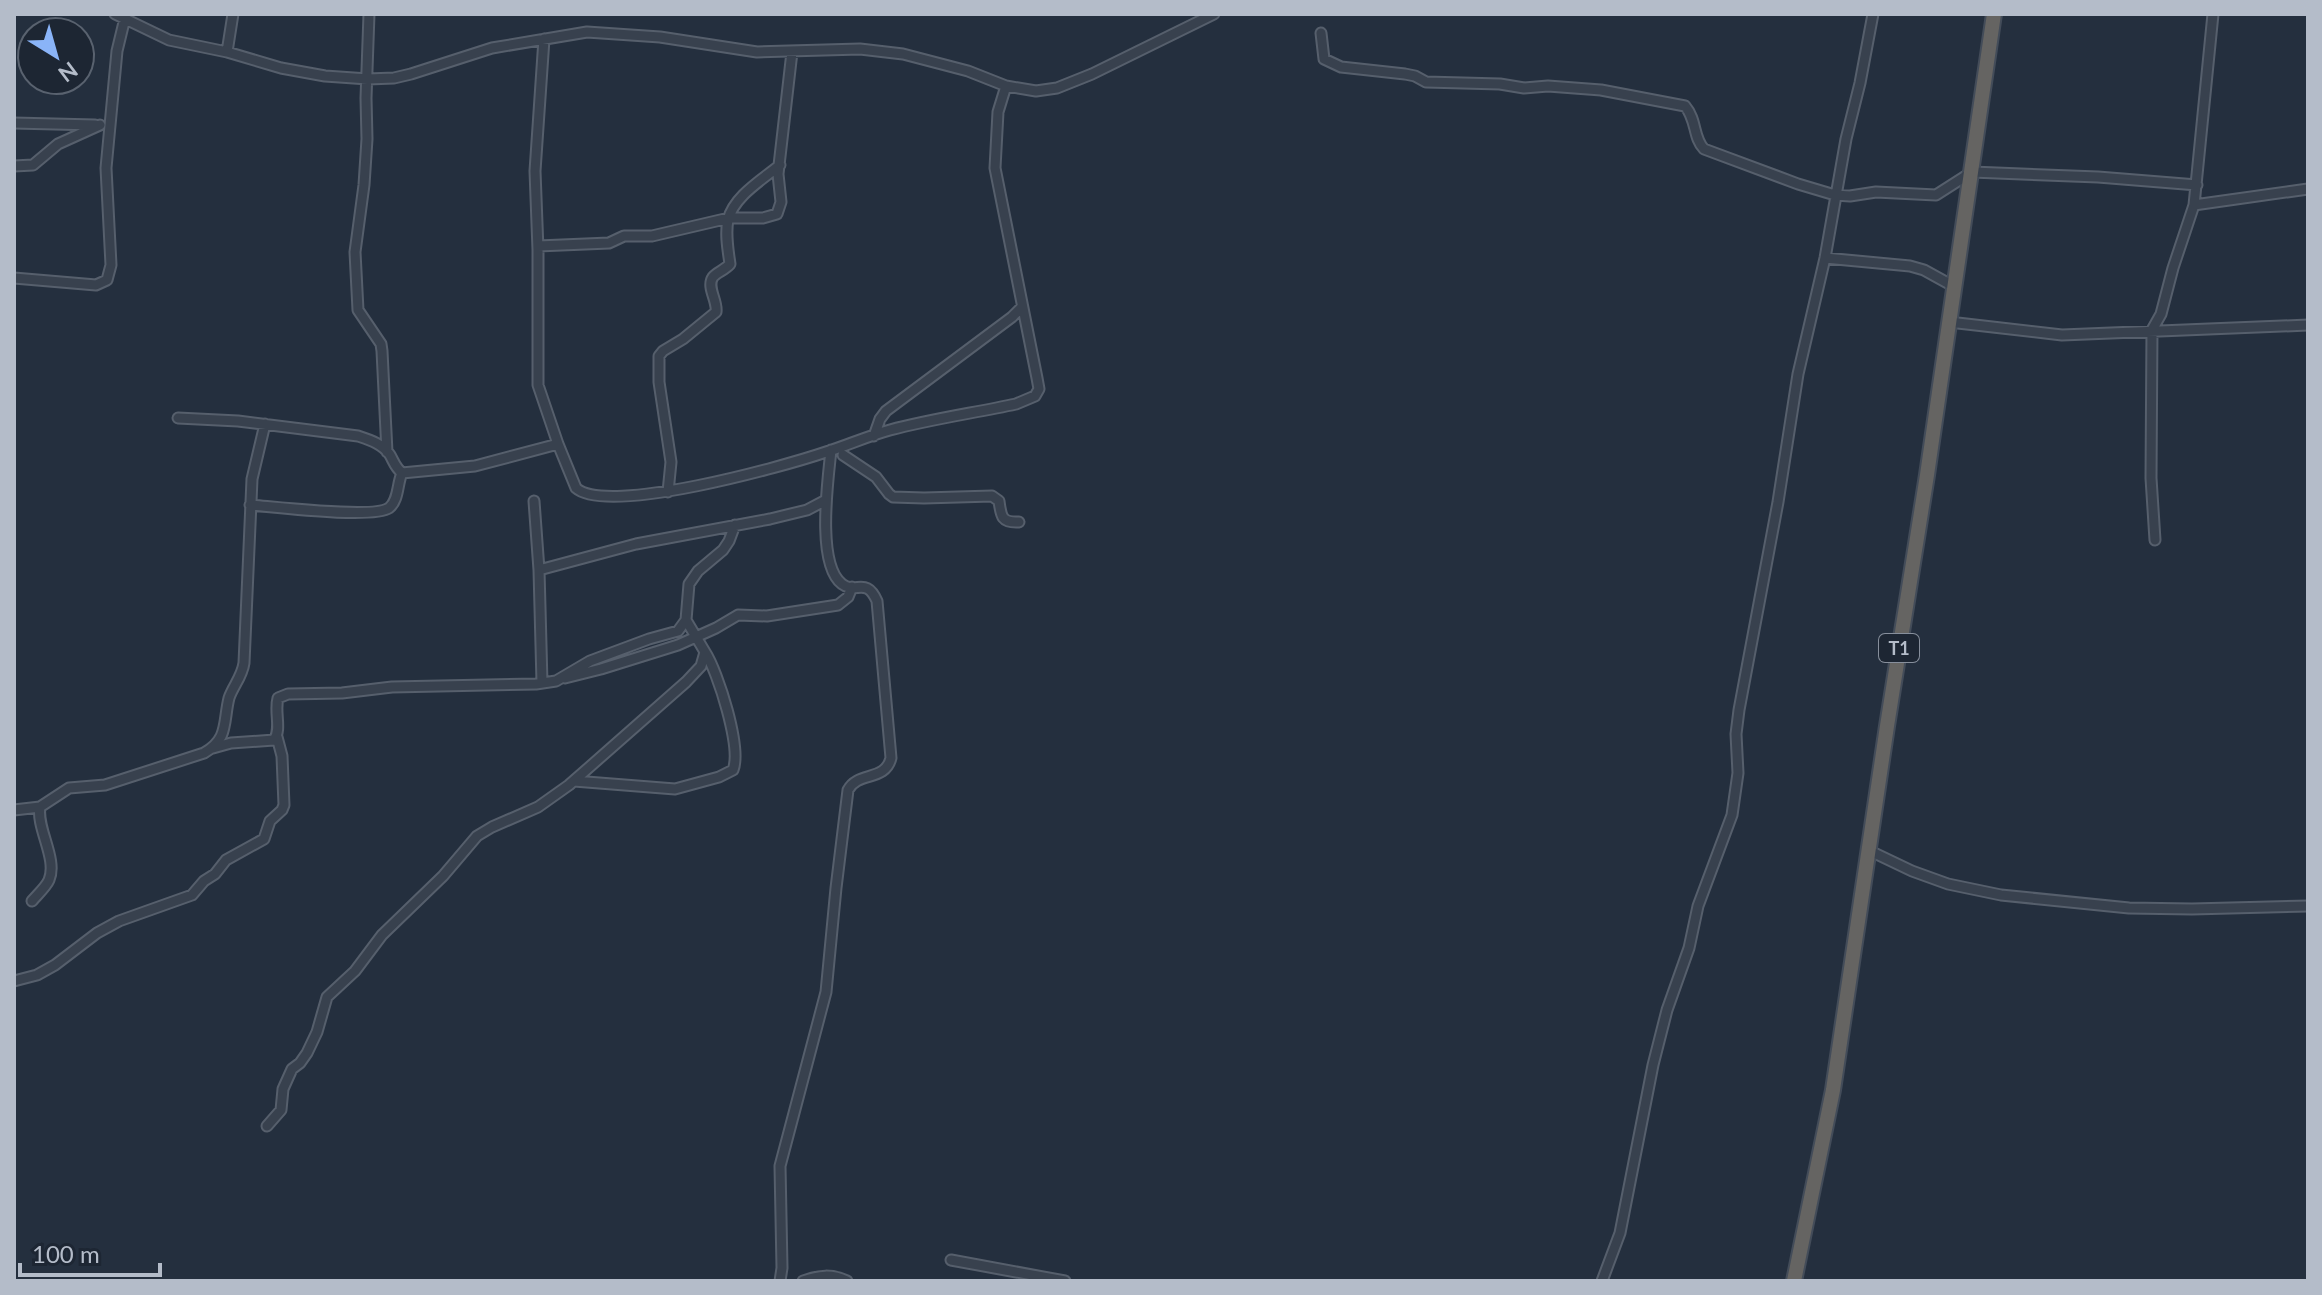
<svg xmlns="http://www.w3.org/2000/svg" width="2322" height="1295" font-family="Lato,sans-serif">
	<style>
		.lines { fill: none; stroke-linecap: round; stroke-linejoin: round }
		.minor-casing { stroke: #565f6c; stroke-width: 13 }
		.trunk-casing { stroke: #434c59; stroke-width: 18 }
		.minor { stroke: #38414e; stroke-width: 9 }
		.trunk { stroke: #656462; stroke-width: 14 }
		.labels { text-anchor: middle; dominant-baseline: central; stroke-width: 8; stroke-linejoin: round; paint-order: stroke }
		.shield { fill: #1d2633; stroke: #878f9c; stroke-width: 2 }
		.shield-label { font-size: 18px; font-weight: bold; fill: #b4bcc9 }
	</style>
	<rect width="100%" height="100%" fill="#242f3e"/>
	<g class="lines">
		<defs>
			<path id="minor" d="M115 14 169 40 227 52 281 68 325 76 368 79 394 78 411 74 492 48 587 32 660 37 757 52 860 49 903 54 968 71 1006 86 1036 91 1057 88 1092 74 1214 14
				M369 14 366 98 367 139 364 185 355 252 358 310 381 344 382 351 387 452
				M1321 33 1324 59 1341 67 1405 74 1415 76 1426 82 1500 84 1524 88 1548 86 1601 90 1685 106C1697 120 1693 138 1704 149L1798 184 1835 195 1850 196 1876 192 1936 195 1972 172 2098 177 2197 185
				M544 39 535 171 538 250V385L558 444 576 488C607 516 785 466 826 452 848 445 868 436 890 430 931 419 974 413 1016 404L1035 396 1039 389 1037 378 995 168 998 112 1006 86
				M227 52 233 14
				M14 123 95 125
				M14 166 33 165 58 144 100 125
				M2194 205 2308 189
				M538 246 609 243 624 236H652L729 218H763L777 214 781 202 778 174 792 52
				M1825 258 1910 266 1924 270 1953 286
				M14 278 96 285 107 280 111 265 106 168 117 51 125 18
				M1949 322 2062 335 2308 325
				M178 418 238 421 358 436C370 440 383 444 390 455 394 462 395 467 402 473L475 466 558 444
				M874 436 880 419 886 411 1012 317 1022 307
				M843 455 876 477 889 494 893 497 924 498 992 496 999 501C1001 517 1002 523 1019 522
				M668 492 671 462 659 382V356L663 351 683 339 716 312C718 301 706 287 713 277 717 272 725 270 730 264 728 250 725 234 728 220 734 196 762 180 780 165
				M534 501 539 570 542 683
				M250 505C275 507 373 519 389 508 399 500 397 484 402 473
				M2155 540 2151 478 2152 330 2161 314 2173 268 2194 205 2213 14
				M539 570 636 544 770 519 807 510 826 500
				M565 678 601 669 678 645 716 628 738 615 767 616 838 605 848 597 852 587
				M213 748 231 743 274 740C282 729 274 712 278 698L288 694 342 693 392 687 536 684 556 681 590 661 649 639 678 631 686 620 689 584 698 571 723 550 729 541 735 525
				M574 781 675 789 719 777 733 770C742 748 718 672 705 652
				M14 810 40 807
				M1868 850 1912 871 1948 884 2001 895 2129 908 2192 909 2308 906
				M32 901C37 895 46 887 49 880 58 859 36 828 40 807L69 788 105 785 204 753C229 739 223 722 229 698 233 686 242 677 244 663L252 479 265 424
				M14 981 37 975 55 965 97 933 119 921 192 895 204 881 215 874 226 860 264 839 270 821 282 810 284 805 282 756 277 737
				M267 1126 281 1110 283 1089 292 1069 300 1063 307 1053 317 1032 327 997 355 971 382 935 443 876 477 836 492 827 538 807 569 785 686 682 701 666 705 652 686 620
				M951 1260 1065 1281
				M780 1281 782 1268 780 1166 826 992 836 888 848 790C858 771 885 782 891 758L877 601C866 576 856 595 842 584 816 564 828 480 831 450
				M803 1281C819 1275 832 1274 847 1281
				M1602 1281 1620 1233 1653 1065 1667 1010 1689 948 1698 906 1732 815 1738 773 1736 734 1739 710 1778 502 1798 374 1825 258 1846 139 1860 83 1873 14"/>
			<path id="trunk" d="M1794 1281 1833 1090 1887 726 1927 475 1994 14"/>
		</defs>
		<use href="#minor" class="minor-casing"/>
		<use href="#trunk" class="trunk-casing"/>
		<use href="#minor" class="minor"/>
		<use href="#trunk" class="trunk"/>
	</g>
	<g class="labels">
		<rect class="shield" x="1879" y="634" width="40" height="28" rx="6"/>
		<g class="shield-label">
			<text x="1899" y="648">T1</text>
		</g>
	</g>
	<rect width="2322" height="1295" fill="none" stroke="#b4bcc9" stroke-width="32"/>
	<g transform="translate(56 56) rotate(143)"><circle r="38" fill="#1d2633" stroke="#59626f" stroke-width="2"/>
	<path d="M0-6L14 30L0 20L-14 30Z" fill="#8ab4f8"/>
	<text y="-12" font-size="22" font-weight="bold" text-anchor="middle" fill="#b4bcc9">N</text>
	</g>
	<path d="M20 1263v12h140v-12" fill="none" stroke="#b4bcc9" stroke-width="4"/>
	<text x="32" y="1263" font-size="24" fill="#b4bcc9" stroke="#1d2633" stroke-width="6" paint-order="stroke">100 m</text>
</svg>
